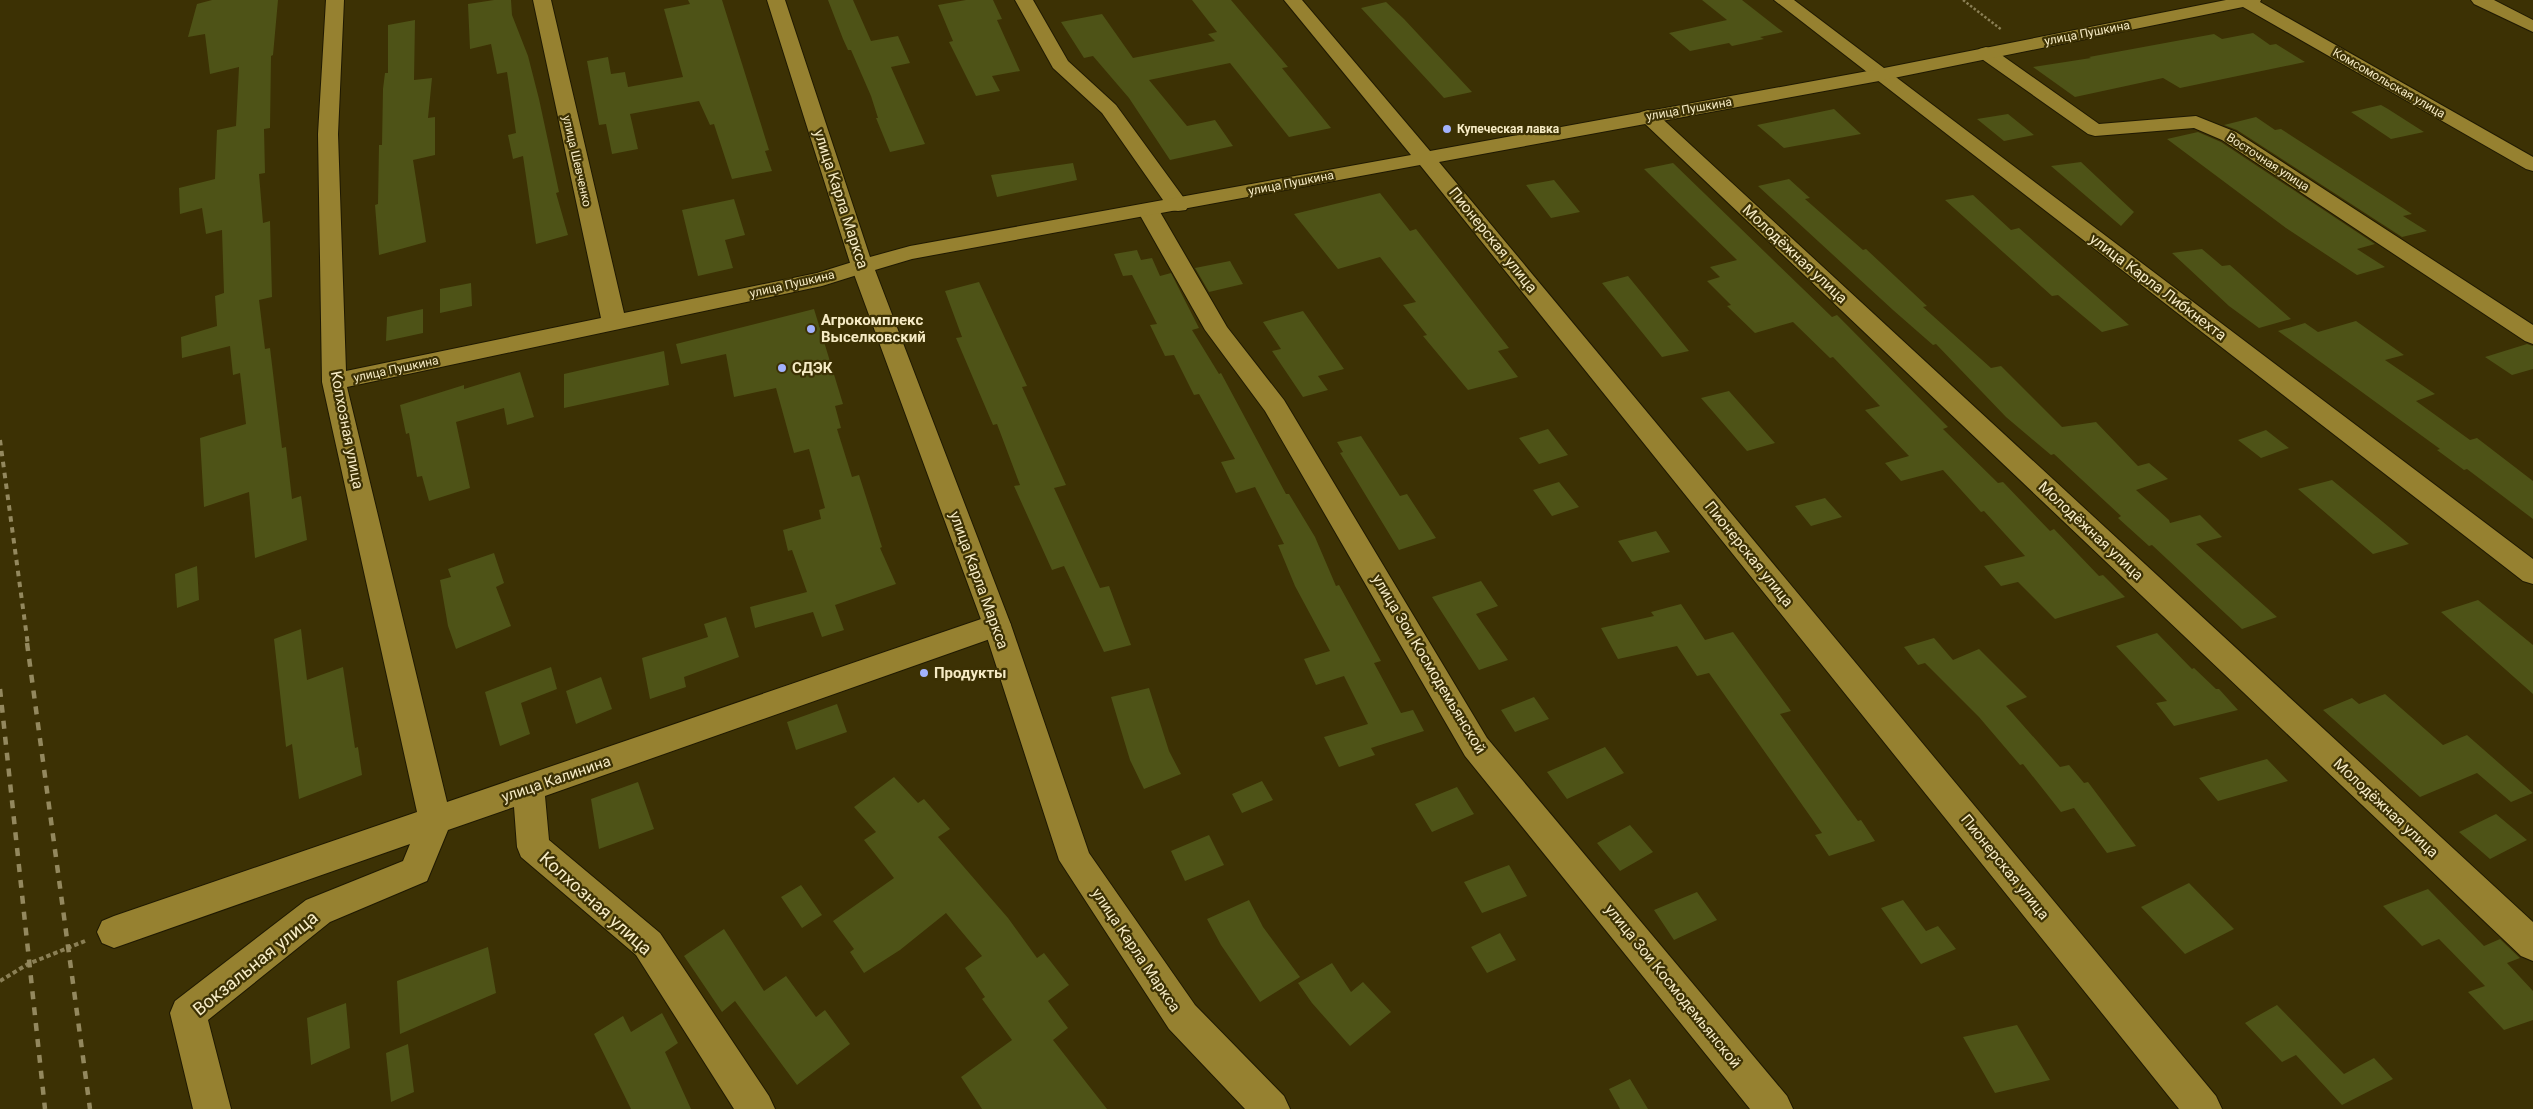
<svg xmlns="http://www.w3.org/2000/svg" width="2533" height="1109" font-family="Roboto,sans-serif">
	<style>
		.building { fill: #4e5317 }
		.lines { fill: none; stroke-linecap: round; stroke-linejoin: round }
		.minor-casing { stroke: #1f1902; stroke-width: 2 }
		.tertiary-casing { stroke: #1f1902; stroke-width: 2 }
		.path-far1 { stroke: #8a7f55; stroke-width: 2.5; stroke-dasharray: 2.5 2; stroke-linecap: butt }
		.path { stroke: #8a7f55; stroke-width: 4; stroke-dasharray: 4.5 3; stroke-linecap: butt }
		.minor { fill: #968130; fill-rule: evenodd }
		.tertiary { fill: #968130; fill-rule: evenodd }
		.rail-far1 { stroke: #93885e; stroke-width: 4; stroke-dasharray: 5.5 5.5; stroke-linecap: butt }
		.rail { stroke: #93885e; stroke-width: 4.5; stroke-dasharray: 8 8; stroke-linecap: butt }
		.poi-dot { fill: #a2b2fd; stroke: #3c3104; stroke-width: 2 }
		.labels { text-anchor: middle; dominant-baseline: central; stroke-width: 4.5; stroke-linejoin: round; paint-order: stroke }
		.far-street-label { font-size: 12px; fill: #f6ebc5; stroke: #3c3104 }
		.far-poi-label { font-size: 12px; font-weight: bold; fill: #f6ebc5; stroke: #3c3104; text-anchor: start }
		.street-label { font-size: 15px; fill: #f6ebc5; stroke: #3c3104 }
		.poi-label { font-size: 15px; font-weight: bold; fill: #f6ebc5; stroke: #3c3104; text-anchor: start }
		.near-street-label { font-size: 18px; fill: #f6ebc5; stroke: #3c3104 }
	</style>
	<rect width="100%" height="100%" fill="#3c3104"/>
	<path class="building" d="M212 0H278L273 55 271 56 270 128 264 129 265 173 259 174 263 223 270 221 272 297 259 300 265 349 270 348 282 448 286 447 292 499 301 496 307 540 255 558 249 492 204 507 200 438 246 424 240 373 233 375 230 346 182 358 181 337 217 326 215 296 224 293 222 230 206 234 202 208 180 214 179 188 215 179 217 130 236 126 239 67 210 74 205 34 188 37 197 4Z
		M494 0H511L512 15 528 56 539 99 559 192 556 193 568 235 536 244 523 156 513 159 508 135 516 133 507 72 497 74 491 44 470 49 468 4Z
		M688 0H722L769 150 765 151 772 171 732 179 714 124 710 125 699 101 630 114 638 149 612 154 606 124 599 125 587 61 608 57 611 74 625 72 628 87 683 77 664 9 690 4Z
		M828 0H853L871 41 898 36 910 63 891 67 925 144 890 152 876 118H878L871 96 851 50H848L843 39Z
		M966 0H993L1002 19 997 20 1020 71 992 76 1000 91 976 96 949 42 953 41 938 5Z
		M1192 0H1231L1288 67 1282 68 1331 128 1289 137 1230 63 1149 80 1187 126 1215 120 1233 146 1170 160 1129 98 1093 56 1084 58 1061 22 1102 14 1133 58 1215 41 1208 34 1217 32Z
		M1702 0H1742L1783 32 1760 37 1764 39 1732 46 1729 43 1690 51 1669 33 1727 20Z
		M1386 2 1404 19 1472 92 1444 98 1361 8Z
		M415 20 414 80 432 78 428 118 435 117V155L413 160 426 242 379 255 375 205 378 204 379 145H382L383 89 385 73H388V25Z
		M2253 33 2270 45 2276 44 2305 62 2180 88 2163 78 2075 97 2033 67 2091 58 2089 57 2214 34 2222 39Z
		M2381 105 2388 109 2424 132 2391 139 2351 112Z
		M1834 109 1861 134 1784 148 1757 125Z
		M2008 114 2034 135 2004 141 1977 119Z
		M2256 117 2275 130 2281 129 2412 214 2403 216 2427 231 2402 237 2237 130 2224 125Z
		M2198 132 2221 142 2375 244 2357 249 2385 267 2357 275 2286 228 2167 139Z
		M2081 162 2134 212 2121 226 2051 166Z
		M1073 163 1077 180 997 197 991 175Z
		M1673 163 1832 317 1837 315 1948 427 1943 429 1998 483 2003 482 2050 531 2054 529 2099 576 2103 575 2125 597 2055 619 2018 582 2001 586 1984 566 2025 556 1984 511 1981 512 1943 470 1901 481 1885 463 1909 456 1865 410 1880 406 1833 357 1830 358 1793 322 1755 333 1727 306 1731 305 1707 281 1720 277 1710 267 1737 260 1644 169Z
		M1789 179 1810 198 1805 199 1863 250 1866 249 1927 306 1923 307 1991 368 2001 366 2062 427 2096 422 2138 466 2149 463 2168 479 2136 490 2169 520 2170 523 2200 515 2222 537 2196 544 2277 617 2242 629 2152 545 2149 546 2118 518 2121 516 2054 454 2051 455 2006 417 1936 344 1933 345 1893 310 1758 186Z
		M1554 180 1580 212 1551 218 1526 185Z
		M1380 193 1410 231 1416 229 1509 348 1498 351 1518 377 1468 390 1423 336 1427 335 1403 305 1416 302 1380 257 1338 269 1294 214Z
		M1973 195 2011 230 2019 228 2129 325 2102 332 2058 295 2052 296 1945 200Z
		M734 199 745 235 725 240 733 268 698 276 682 210Z
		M2202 249 2222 266 2230 265 2291 319 2259 328 2229 306 2172 253Z
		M1137 250 1141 260 1152 258 1160 276 1171 273 1199 328 1192 330 1219 374 1221 373 1286 494H1289L1315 537 1336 586 1339 585 1381 661 1374 663 1401 713 1413 710 1424 731 1371 748 1375 755 1339 767 1324 737 1368 724 1344 676 1316 685 1304 659 1330 651 1295 586 1278 545 1284 544 1255 487 1236 493 1221 462 1235 459 1199 394 1194 395 1174 355 1165 356 1150 325 1157 324 1132 275 1123 276 1114 254Z
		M1230 261 1243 284 1209 292 1195 268Z
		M1628 276 1659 314 1689 351 1662 357 1602 283Z
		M979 282 1027 386 1022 387 1066 485 1054 488 1100 588 1109 586 1131 645 1104 652 1064 566 1052 570 1014 486 1020 485 997 424 993 425 956 338 962 337 945 291Z
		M471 283 472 306 440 313V289Z
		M423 309V333L386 341 387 317Z
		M814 309 843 404 835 406 841 428 837 429 852 477 859 475 882 547 880 548 896 584 835 605 844 630 822 637 813 612 755 628 750 607 807 592 792 550 788 551 783 530 821 519 819 510 825 508 809 449 794 453 776 388 734 397 726 354 681 364 676 344Z
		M1303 311 1344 369 1318 376 1328 390 1303 397 1272 351 1281 349 1263 322Z
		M2356 321 2404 355 2385 360 2435 394 2416 401 2470 440 2477 438 2533 481V519L2467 469 2464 470 2437 450 2440 449 2278 331 2305 323 2318 332Z
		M2527 344 2533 346V369L2512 375 2485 357Z
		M664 351 669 385 564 408V374Z
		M520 372 534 417 507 425 504 408 456 422 470 488 429 501 422 476 417 477 409 433 406 434 400 405 464 385V389Z
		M1729 391 1775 443 1747 451 1701 398Z
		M1548 429 1568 455 1539 464 1519 438Z
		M2266 430 2289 448 2261 458 2238 440Z
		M1361 436 1400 496 1407 494 1436 538 1399 550 1340 453 1343 452 1337 442Z
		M2332 480 2383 522 2409 544 2373 554 2298 489Z
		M1559 482 1579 507 1552 516 1533 490Z
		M1825 498 1842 517 1811 526 1795 506Z
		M1656 531 1670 552 1632 562 1618 541Z
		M494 553 504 583 496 587 511 626 456 649 448 626 440 580 451 577 448 569Z
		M197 566 199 600 177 608 175 574Z
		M1481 581 1498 606 1476 614 1508 660 1479 670 1432 597Z
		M2478 600 2533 645V694L2441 612Z
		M1681 604 1705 640 1733 632 1791 711 1780 714 1858 821 1861 820 1875 841 1829 856 1815 835 1822 833 1709 673 1697 676 1677 646 1618 659 1601 628 1654 616 1651 612Z
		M726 617 739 657 684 677 686 687 650 699 642 658 708 637 704 624Z
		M301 629 307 680 343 667 355 748 358 747 362 775 299 799 292 744 286 747 274 639Z
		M2157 633 2192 669 2194 668 2216 689H2219L2238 710 2174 726 2156 703 2167 701 2116 646Z
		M1934 638 1953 660 1979 649 2027 697 2006 706 2060 767 2069 765 2084 783 2088 782 2136 846 2107 853 2074 808 2061 812 2023 764 2020 765 1979 717 1925 663 1918 665 1904 647Z
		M551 667 557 689 521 703 530 734 500 746 485 692Z
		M601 677 612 709 576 724 566 691Z
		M1149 688 1169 751 1181 774 1144 789 1130 760 1111 697Z
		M2385 694 2443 745 2467 735 2533 793 2511 802 2477 773 2420 797 2323 710 2352 698 2359 704Z
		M1534 697 1549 719 1515 732 1501 710Z
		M837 704 847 732 796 750 787 722Z
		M1605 747 1624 773 1567 799 1547 772Z
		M2267 759 2288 781 2218 801 2199 778Z
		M894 777 918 803 924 799 950 829 938 837 1008 918 1037 958 1044 953 1069 985 1048 1001 1068 1028 1053 1040 1107 1109H982L961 1077 1012 1040 982 999 985 997 965 968 982 956 946 913 900 950 864 973 850 952 854 949 833 921 894 878 864 840 876 832 854 807Z
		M1262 781 1273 800 1242 813 1232 794Z
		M638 782 654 829 599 849 591 799Z
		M1457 787 1474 814 1432 832 1415 804Z
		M2496 814 2527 840 2490 859 2459 832Z
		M1630 825 1653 852 1620 871 1597 843Z
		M1209 835 1224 865 1185 881 1171 851Z
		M1509 865 1527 896 1482 913 1464 882Z
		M2189 883 2234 929 2185 954 2141 907Z
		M801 885 822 915 802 928 781 897Z
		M2428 889 2484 946 2500 939 2520 958 2507 963 2533 991V1020L2504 1030 2468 992 2485 986 2439 939 2422 946 2383 906Z
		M1697 892 1717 920 1674 940 1654 910Z
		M1249 900 1263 927 1300 977 1260 1002 1221 945 1207 919Z
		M1903 900 1926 931 1938 926 1956 949 1921 964 1881 908Z
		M724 929 764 991 786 976 816 1017 825 1010 850 1044 797 1085 735 1001 722 1012 684 956Z
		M1500 933 1516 960 1487 973 1471 947Z
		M488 947 496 993 400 1034 397 981Z
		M1332 963 1351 992 1363 982 1391 1012 1350 1046 1312 1003 1298 983Z
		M346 1003 350 1048 311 1065 307 1018Z
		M2277 1005 2344 1074 2374 1058 2393 1079 2342 1105 2296 1055 2282 1062 2245 1023Z
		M662 1013 678 1043 665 1052 691 1109H631L594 1034 623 1016 631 1032Z
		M2017 1025 2050 1080 1995 1093 1963 1037Z
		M408 1044 414 1092 391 1102 386 1053Z
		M1630 1079 1648 1109H1620L1609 1089Z"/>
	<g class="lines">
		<defs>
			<path id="minor" d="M326 0H344L338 134 346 371 601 318 533 0H551L624 313 817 273 862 259 870 261 873 266 870 271 822 286 347 387 447 802 987 617 997 614 1007 617 1011 625 1007 633 545 796 549 840 660 933 769 1096 775 1109H734L636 955 521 857 517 847 514 807 448 830 427 881 330 922 208 1020 231 1109H193L170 1013 175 1001 306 900 403 861 410 844 114 948 102 943 97 932 102 921 114 916 417 812 322 382 318 134Z
				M1015 0H1033L1068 61 1116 105 1189 205 1186 210 1178 211 1170 210 1102 113 1053 68Z
				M1774 0H1794L2533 559V584L2523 581Z
				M2471 0H2494L2533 20V32L2474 4Z
				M1986 47 1993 49 2099 124 2196 116 2236 132 2533 325V344L2525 341 2222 140 2194 128 2095 136 2088 134 1979 57 1977 53 1979 49Z
				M1648 110 1655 112 2533 922V961L2521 956 1641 120 1638 116 1641 112Z
				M1148 204 1156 205 1227 327 1284 400 1487 738 1787 1096 1793 1109H1750L1465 756 1265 411 1205 330 1137 210 1140 205Z"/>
			<path id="tertiary" d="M767 0H785L870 257 910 246 1411 155 1284 0H1302L1430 151 1879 69 2226 0H2261L2260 2 2533 157V171L2526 169 2243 7 1879 81 1439 162 2216 1096 2222 1109H2179L1420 165 912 259 875 270 1011 625 1089 853 1195 1005 1284 1096 1290 1109H1245L1169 1029 1059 860 983 625 851 266Z"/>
		</defs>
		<use href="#minor" class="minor-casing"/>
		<use href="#tertiary" class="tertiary-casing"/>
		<path class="path-far1" d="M1963 0 2002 30"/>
		<path class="path" d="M0 981 28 964 85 941"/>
		<use href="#minor" class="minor"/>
		<use href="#tertiary" class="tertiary"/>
		<path class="rail-far1" d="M0 440 28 645"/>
		<path class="rail" d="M27 643 90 1109
			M0 689 45 1109"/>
	</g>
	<g class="poi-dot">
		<circle cx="1447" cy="129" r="5"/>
		<circle cx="811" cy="329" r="5"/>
		<circle cx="782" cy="368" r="5"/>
		<circle cx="924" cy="673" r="5"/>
	</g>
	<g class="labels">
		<g class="far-street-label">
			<text transform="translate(2087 33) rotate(-11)">улица Пушкина</text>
			<text transform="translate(2389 83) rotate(30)">Комсомольская улица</text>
			<text transform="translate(1689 109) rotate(-10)">улица Пушкина</text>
			<text transform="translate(577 161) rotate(77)">улица Шевченко</text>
			<text transform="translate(2268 162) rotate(33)">Восточная улица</text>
			<text transform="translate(1291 183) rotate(-11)">улица Пушкина</text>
			<text transform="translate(792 284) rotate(-13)">улица Пушкина</text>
			<text transform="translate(396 369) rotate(-12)">улица Пушкина</text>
		</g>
		<g class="far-poi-label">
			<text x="1457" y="129">Купеческая лавка</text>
		</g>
		<g class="street-label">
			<text transform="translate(841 199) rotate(72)">улица Карла Маркса</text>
			<text transform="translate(1493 240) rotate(51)">Пионерская улица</text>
			<text transform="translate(1795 254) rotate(43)">Молодёжная улица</text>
			<text transform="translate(2158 287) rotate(37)">улица Карла Либкнехта</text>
			<text transform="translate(347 430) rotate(79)">Колхозная улица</text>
			<text transform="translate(2091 531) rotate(43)">Молодёжная улица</text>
			<text transform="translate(1749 554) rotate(51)">Пионерская улица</text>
			<text transform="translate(979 580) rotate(70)">улица Карла Маркса</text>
			<text transform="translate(1429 664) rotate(59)">улица Зои Космодемьянской</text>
			<text transform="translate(556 779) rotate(-19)">улица Калинина</text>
			<text transform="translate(2386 808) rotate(43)">Молодёжная улица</text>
			<text transform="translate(2005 867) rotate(51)">Пионерская улица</text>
			<text transform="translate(1136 950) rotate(56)">улица Карла Маркса</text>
			<text transform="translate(1673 986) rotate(51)">улица Зои Космодемьянской</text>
		</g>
		<g class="poi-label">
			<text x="821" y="320">Агрокомплекс<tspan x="821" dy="17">Выселковский</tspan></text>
			<text x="792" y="368">СДЭК</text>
			<text x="934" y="673">Продукты</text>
		</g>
		<g class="near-street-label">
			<text transform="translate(596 903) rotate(42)">Колхозная улица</text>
			<text transform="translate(255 963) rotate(-39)">Вокзальная улица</text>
		</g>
	</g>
</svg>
